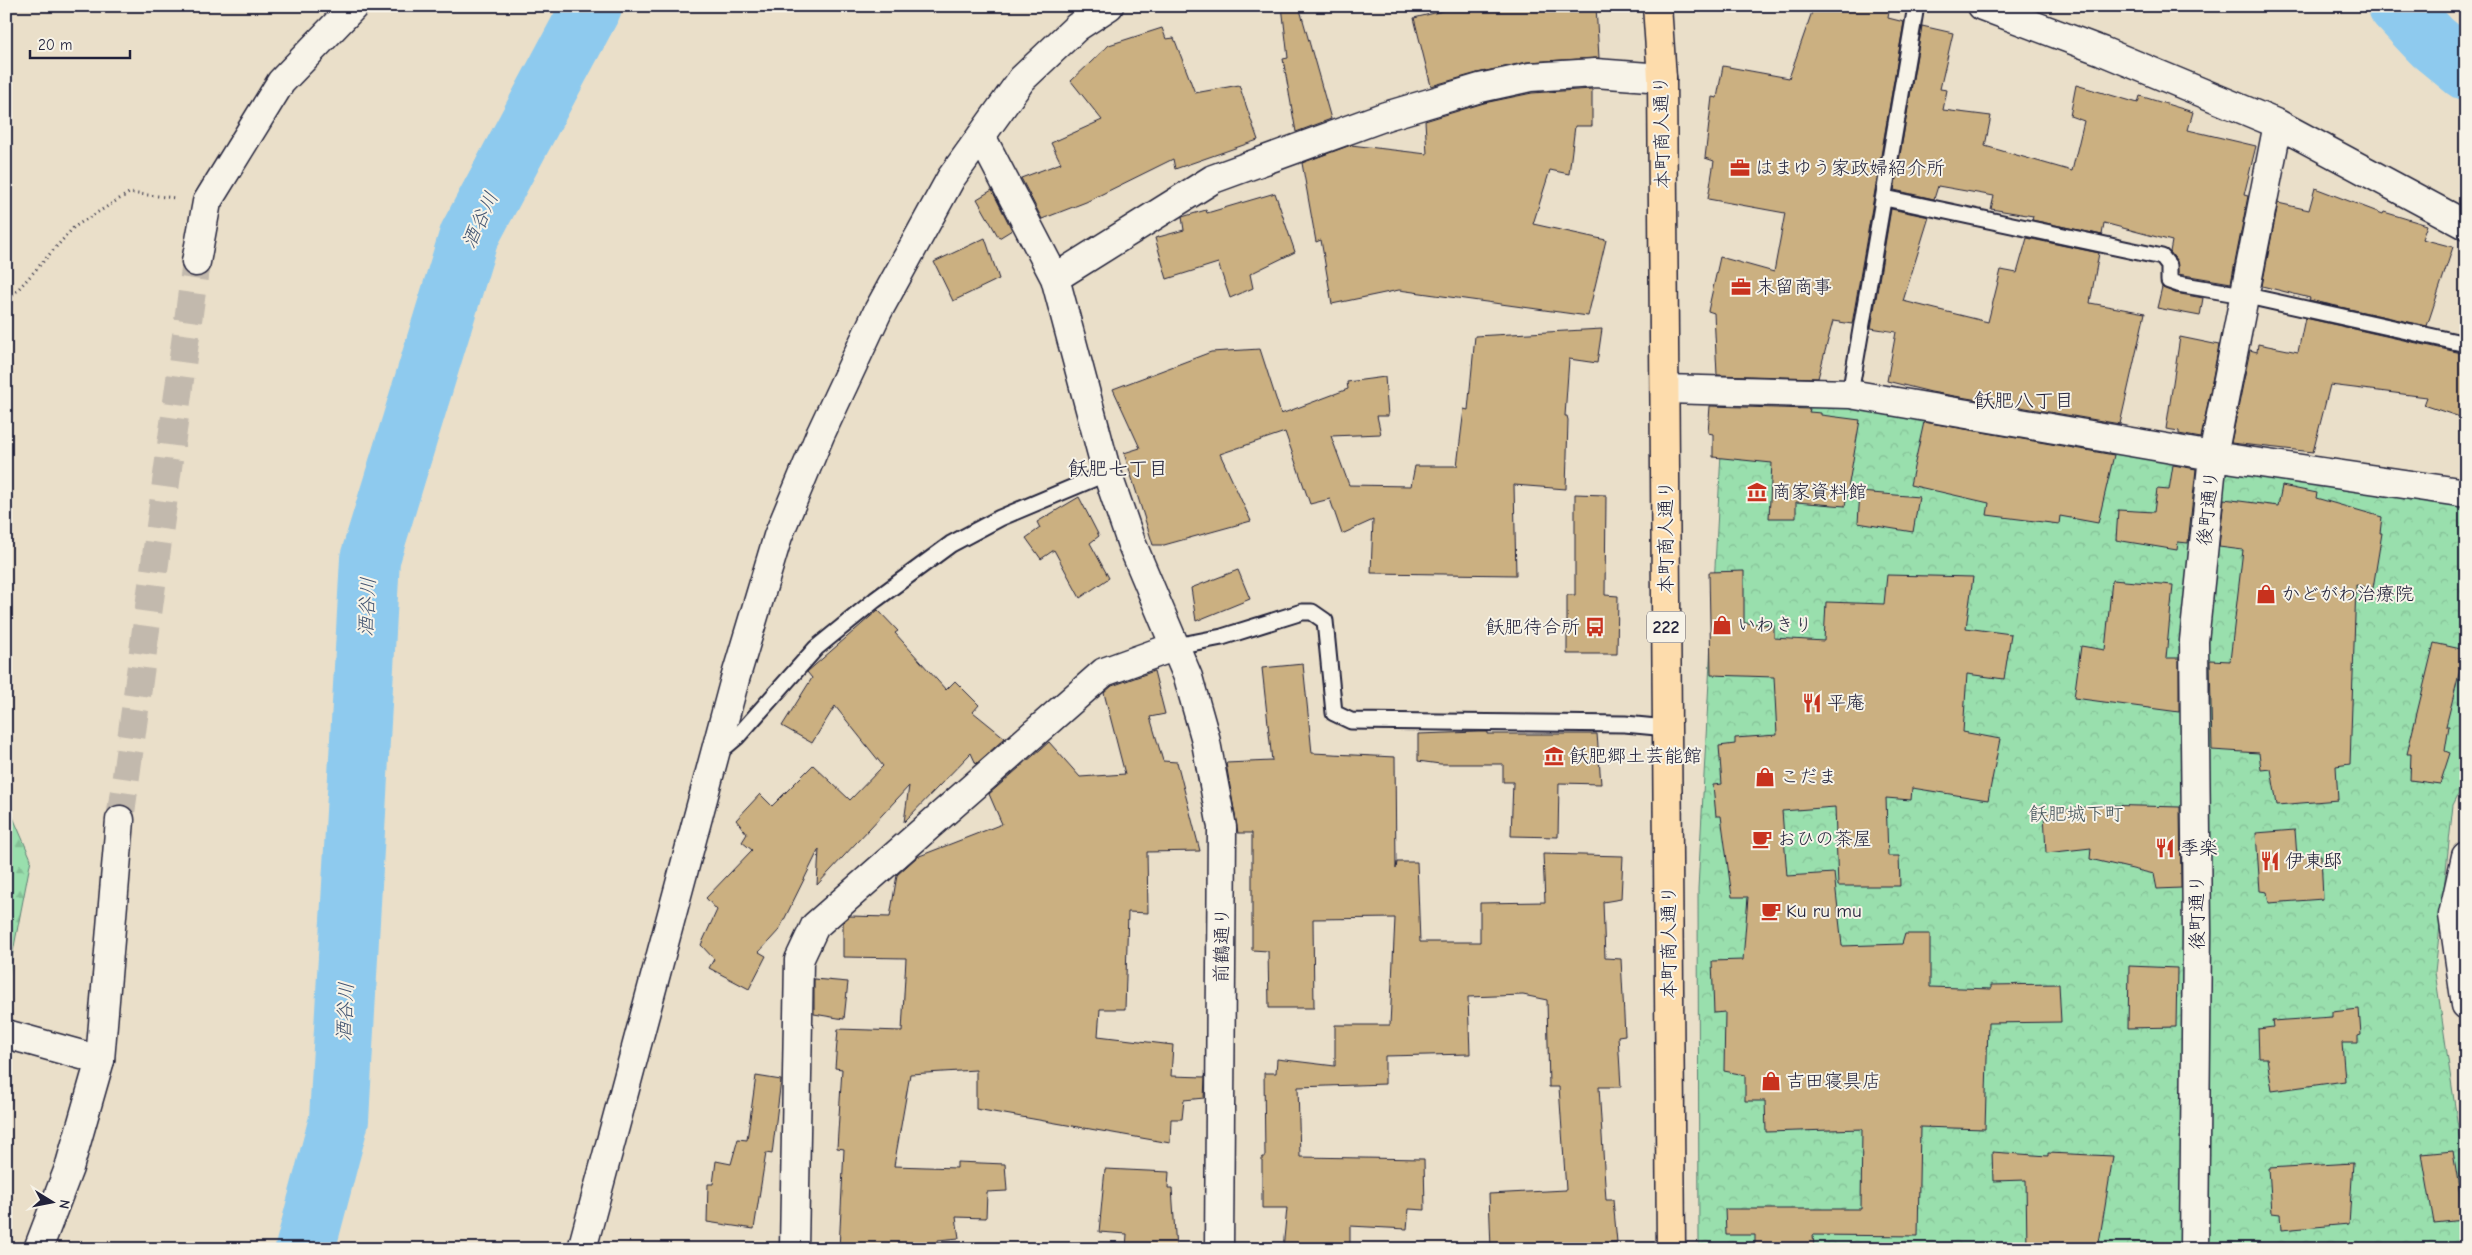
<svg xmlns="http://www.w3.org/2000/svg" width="2472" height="1255" font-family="'Comic Neue','Klee One',sans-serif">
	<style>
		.forest { fill: url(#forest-firs); stroke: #5e8074 }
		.park { fill: url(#park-crowns); stroke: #5e8074 }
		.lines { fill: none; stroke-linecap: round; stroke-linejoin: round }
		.river { stroke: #8ecaee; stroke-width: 60 }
		.building { fill: #cbb081; stroke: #22223b }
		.secondary-tunnel { stroke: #c2b9ad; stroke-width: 28; stroke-dasharray: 28 14; stroke-linecap: butt }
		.lane-casing { stroke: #22223b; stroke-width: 19 }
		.street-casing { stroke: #22223b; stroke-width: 31 }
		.secondary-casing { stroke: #22223b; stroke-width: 31 }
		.highway-casing { stroke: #22223b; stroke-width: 31 }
		.path { stroke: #22223b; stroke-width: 3; stroke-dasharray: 1 4; stroke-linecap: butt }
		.lane { stroke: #f7f3e8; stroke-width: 15 }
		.street { stroke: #f7f3e8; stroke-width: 28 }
		.secondary { stroke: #f7f3e8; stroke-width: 28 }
		.highway { stroke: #fddcac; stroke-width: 28 }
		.labels { text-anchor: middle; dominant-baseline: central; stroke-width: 4; stroke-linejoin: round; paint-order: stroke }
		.shield { fill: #f7f3e8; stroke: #62616f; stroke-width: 1 }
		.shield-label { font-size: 18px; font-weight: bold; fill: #22223b }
		.street-label { font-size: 19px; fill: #22223b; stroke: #f7f3e8 }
		.poi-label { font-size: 19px; fill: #22223b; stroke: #f7f3e8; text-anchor: start }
		.park-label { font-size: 19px; fill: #405158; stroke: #f7f3e8 }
		.water-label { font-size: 20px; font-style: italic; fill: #425471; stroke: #f7f3e8 }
		.neighbourhood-label { font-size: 20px; fill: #22223b; stroke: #f7f3e8 }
	</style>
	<defs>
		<pattern id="forest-firs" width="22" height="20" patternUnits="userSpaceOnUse" patternTransform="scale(1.25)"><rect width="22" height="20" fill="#99dfad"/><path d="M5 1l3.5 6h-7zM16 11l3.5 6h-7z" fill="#84bf96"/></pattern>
		<pattern id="park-crowns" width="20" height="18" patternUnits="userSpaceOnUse" patternTransform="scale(1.25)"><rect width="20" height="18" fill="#99dfad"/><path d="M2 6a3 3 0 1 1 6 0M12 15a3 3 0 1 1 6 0" fill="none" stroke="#84bf96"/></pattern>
	</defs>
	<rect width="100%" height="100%" fill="#eadfc9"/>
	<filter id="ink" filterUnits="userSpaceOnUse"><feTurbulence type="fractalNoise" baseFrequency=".02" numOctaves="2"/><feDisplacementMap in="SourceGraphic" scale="10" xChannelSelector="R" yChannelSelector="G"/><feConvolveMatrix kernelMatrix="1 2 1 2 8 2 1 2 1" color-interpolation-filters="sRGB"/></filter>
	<g filter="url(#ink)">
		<path class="forest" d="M6 801 31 859 6 988Z"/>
		<path class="park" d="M1888 400 2466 491V779L2453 805 2435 972 2466 1181V1249H1699L1698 889 1723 415Z"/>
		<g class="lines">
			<path class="river" d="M2398 6 2432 42 2466 70
				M305 1249 339 1120 370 559 469 236 592 6"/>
		</g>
		<path class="building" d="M1282 6H1299L1331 119 1296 132 1283 59 1288 58Z
			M1463 6H1596L1599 58 1527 62 1477 73 1431 86 1414 18Z
			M1814 6H1890L1888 18 1904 22 1852 324 1833 321 1818 378 1717 375 1714 313 1708 311 1720 257 1774 272 1785 213 1708 199 1714 161 1705 158 1712 97 1717 98 1723 66 1789 78Z
			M1922 26 1953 33 1940 89 1947 90 1943 110 1991 116 1985 146 2072 171 2084 121 2070 116 2076 85 2138 103 2140 96 2193 112 2188 130 2256 146 2244 195 2248 196 2231 283 2178 274 2177 261 2170 252 2172 241 2104 223 2102 235 2032 220 2033 216 1991 209 1994 196 1938 186 1934 199 1894 190Z
			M1162 28 1166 39 1174 38 1195 93 1239 85 1258 140 1175 169 1173 159 1086 202 1042 219 1021 178 1061 163 1051 143 1102 120 1071 81 1109 45Z
			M1592 89V126H1575L1569 174 1550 170 1533 224 1606 240 1588 316 1399 290 1332 304 1321 240 1316 242 1302 163 1351 145 1427 154 1425 121 1484 103 1532 93Z
			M2315 188 2383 214 2384 212 2427 225 2422 239 2453 247 2427 326 2309 300 2310 298 2262 286 2278 203 2309 210Z
			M992 190 1012 230 999 238 977 199Z
			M1275 193 1295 252 1250 274 1253 288 1230 298 1218 263 1167 279 1155 238 1184 230 1182 217 1206 210 1207 213Z
			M1891 209 1929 217 1903 301 1988 322 2001 270 2017 273 2027 238 2099 253 2090 303 2145 313 2120 424 1931 392 1887 381 1896 332 1871 328Z
			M985 238 999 279 953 301 934 262Z
			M2162 287 2175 293 2203 298 2200 316 2157 308Z
			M2305 318 2466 354V419L2424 405 2427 397 2330 385 2313 452 2231 443 2250 350 2257 352 2258 344 2298 352Z
			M1602 329 1597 363 1569 359 1565 416H1567L1568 420 1566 489 1514 485 1516 575 1371 573 1373 520 1342 534 1330 499 1310 504 1285 432 1220 454 1251 521 1164 545H1153L1124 453 1140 448 1113 389 1211 352 1260 349 1281 414 1348 389 1347 382 1385 377 1388 416H1377L1381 434 1331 436 1349 485 1411 486 1415 466H1457L1464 409 1468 410 1475 336Z
			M2180 337 2219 345 2201 438 2179 434V431L2166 429Z
			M1710 406 1810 409 1809 412 1821 413V415L1860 420 1845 506 1796 502V518H1769L1772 463 1713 457V434L1708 433Z
			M1924 422 2114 455 2098 523 2060 516 2059 524 1987 515 1989 503 1910 485Z
			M2173 465 2196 469 2188 543 2178 542 2177 550 2116 540 2118 510 2154 512 2157 489 2169 490Z
			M2282 486 2317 493 2316 498 2382 517 2380 533H2382L2373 588 2356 585 2350 764 2336 766 2338 800 2277 805 2271 769 2261 770 2259 753 2212 750 2210 660 2230 661 2243 550 2219 547 2224 499 2278 506Z
			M1860 492 1919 497 1913 532 1858 523Z
			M1575 494 1606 495 1605 595 1618 596 1617 654H1567V595H1575Z
			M1079 497 1099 536 1090 543 1109 578 1080 598 1054 550 1041 559 1026 538 1040 528 1037 522Z
			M1238 570 1250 599 1196 621 1191 588Z
			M1744 571V623L1774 625V638L1824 641 1826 602 1884 604 1887 575 1973 577 1966 628 2011 634 2004 679 1967 674 1963 732 2000 739 1988 800 1912 788 1911 800 1886 798 1888 856H1899L1900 886H1838L1835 807 1782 811 1787 876 1834 873 1842 946 1902 944 1905 934H1930V987L1991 989V985L2059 984 2061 1022 1988 1023 1985 1129 1920 1127 1918 1236 1813 1235 1814 1249H1755V1235H1726L1725 1209H1861L1862 1129 1766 1132 1765 1101H1745V1075L1724 1071 1725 1012 1714 1013 1712 961 1743 960 1748 897H1732L1721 816H1716L1713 785 1722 784 1719 746 1735 744V738L1777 735 1774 677 1711 675 1709 572Z
			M2112 580 2173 585 2166 658H2179V712L2074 698 2081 646 2105 650Z
			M878 610 898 631 895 633 946 690 955 681 979 705 973 712 1005 738 976 764 971 753 904 822 909 786 817 885 819 849 779 930 759 952 766 956 749 989 709 968 714 959 701 945 717 910 706 898 752 850 742 842 747 834 736 820 760 794 772 806 813 765 850 800 883 766 835 706 812 743 782 726 812 678 807 672Z
			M2434 643 2465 650 2446 726H2449L2445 751 2450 753 2440 784 2410 780 2411 754H2407Z
			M1303 664 1312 753 1395 757 1396 869 1397 862H1417L1420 942H1480V903L1545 902 1543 854 1623 856 1621 899 1603 902 1605 958 1621 959 1625 1035 1618 1036 1621 1087H1599L1606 1200H1613L1617 1242 1596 1244V1249H1491L1489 1194 1566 1190 1559 1087H1549L1547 1000 1523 995 1468 997 1470 1054 1385 1056V1084L1298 1087 1300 1157 1424 1159 1425 1210 1409 1209 1407 1229 1350 1226V1249H1283L1287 1208H1262V1157H1265L1264 1073H1276L1277 1059 1335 1066V1025H1390L1395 918 1313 919 1314 1008H1269L1268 951 1252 950V833H1238L1226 763 1272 761 1262 668Z
			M1154 671 1165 714 1150 717 1163 761 1177 762 1200 851 1147 852 1148 913 1128 912 1125 1009H1100L1098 1036 1173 1045 1171 1076 1205 1077 1204 1098 1184 1100 1182 1119H1171L1170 1143 976 1109V1070L910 1074 894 1166 957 1168V1162L1005 1164 1007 1191 987 1192 986 1218 956 1217 959 1238 938 1240V1249H839L844 1149 837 1148 842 1069 835 1068 838 1029 902 1031 906 958 843 957V922L850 916 890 917 897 875 917 857 1002 824 989 794 1049 742 1080 777 1125 774 1104 693 1112 686Z
			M1479 732H1488V734H1597L1601 784 1559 783 1558 837 1511 836 1513 782H1503V764H1440L1418 761V734Z
			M2100 805 2180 807 2181 888 2157 889 2154 874 2090 859 2091 848 2046 853 2044 813Z
			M2295 830 2297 857 2321 855 2323 899 2269 903 2267 892 2260 891 2256 833Z
			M2129 966 2177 968 2176 1027 2128 1028Z
			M814 979 848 982 844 1019 814 1014Z
			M2359 1009 2361 1035 2358 1036V1043H2342L2345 1081 2272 1091 2267 1058H2259L2258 1029 2273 1027 2272 1021 2332 1017V1012Z
			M756 1076 781 1080 772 1154 766 1153 754 1229 707 1222 708 1184H713L716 1161 731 1164 738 1139 747 1140Z
			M2453 1151 2464 1220 2434 1223 2422 1154Z
			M1992 1152 2048 1156V1153L2113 1156 2098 1249H2027L2026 1180 1993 1181Z
			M2353 1163 2349 1224 2281 1230 2280 1214 2272 1213 2269 1168Z
			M1105 1169 1169 1172 1168 1188H1172L1176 1249H1126L1127 1234 1099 1232Z"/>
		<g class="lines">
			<path class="secondary-tunnel" d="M120 820 196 262"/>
			<defs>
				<path id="lane" d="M1885 198 2162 257 2169 266V281L2178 284 2243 295 2466 344
					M1850 394 1916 6
					M1176 646 1222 637 1302 612H1312L1325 621 1334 713 1351 721 1625 724 1667 728
					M718 753 737 737 816 648 875 600 951 544 1000 518 1107 473"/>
				<path id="street" d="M1982 6 2102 51 2278 124 2466 225
					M981 136 1055 278 1107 473 1131 542 1188 677 1205 737 1222 827 1219 1249
					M1055 278 1213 179 1386 116 1480 88 1530 77 1595 73 1662 78
					M1665 389 1850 394 2213 456 2466 493
					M6 1034 100 1060
					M582 1249 735 679 778 536 820 435 878 311 951 178 1022 79 1077 27 1109 6
					M794 1249 799 960 815 926 1104 672 1176 646
					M2194 1249 2197 932 2194 641 2213 456 2278 124"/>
				<path id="secondary" d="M196 262 207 202 281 82 354 6
					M2466 856 2453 915 2466 1005
					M38 1249 69 1168 100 1060 120 820"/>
				<path id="highway" d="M1657 6 1662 78 1671 1249"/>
			</defs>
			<use href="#lane" class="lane-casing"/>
			<use href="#street" class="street-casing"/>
			<use href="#secondary" class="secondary-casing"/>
			<use href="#highway" class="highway-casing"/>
			<path class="path" d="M6 303 74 227 129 193 176 198"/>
			<use href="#lane" class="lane"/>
			<use href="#street" class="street"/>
			<use href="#secondary" class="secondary"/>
			<use href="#highway" class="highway"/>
		</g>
	</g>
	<defs>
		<symbol id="office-bare" viewBox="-9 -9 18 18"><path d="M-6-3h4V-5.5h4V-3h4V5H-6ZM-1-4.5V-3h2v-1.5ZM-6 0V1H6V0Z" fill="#c8321e" stroke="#f7f3e8" stroke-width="2.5" paint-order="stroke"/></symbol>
		<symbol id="museum-bare" viewBox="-9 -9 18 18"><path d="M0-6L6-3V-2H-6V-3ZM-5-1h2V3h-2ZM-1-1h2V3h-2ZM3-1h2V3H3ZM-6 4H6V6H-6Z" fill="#c8321e" stroke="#f7f3e8" stroke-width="2.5" paint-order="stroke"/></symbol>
		<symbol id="shop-bare" viewBox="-9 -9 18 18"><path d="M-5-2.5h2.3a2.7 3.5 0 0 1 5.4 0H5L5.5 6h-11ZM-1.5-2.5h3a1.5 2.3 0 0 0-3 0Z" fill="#c8321e" stroke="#f7f3e8" stroke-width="2.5" paint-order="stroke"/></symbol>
		<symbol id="bus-bare" viewBox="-9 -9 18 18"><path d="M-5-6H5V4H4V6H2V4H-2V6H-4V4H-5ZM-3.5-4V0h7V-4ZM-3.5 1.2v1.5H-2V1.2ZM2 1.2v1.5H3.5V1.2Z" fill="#c8321e" stroke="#f7f3e8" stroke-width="2.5" paint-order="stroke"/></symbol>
		<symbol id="restaurant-bare" viewBox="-9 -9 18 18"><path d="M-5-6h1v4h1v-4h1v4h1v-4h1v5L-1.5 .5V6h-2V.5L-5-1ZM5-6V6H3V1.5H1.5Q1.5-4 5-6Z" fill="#c8321e" stroke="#f7f3e8" stroke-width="2.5" paint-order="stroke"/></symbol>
		<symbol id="cafe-bare" viewBox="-9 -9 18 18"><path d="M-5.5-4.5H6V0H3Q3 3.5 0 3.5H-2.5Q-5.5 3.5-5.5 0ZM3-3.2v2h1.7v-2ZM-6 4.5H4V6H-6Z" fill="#c8321e" stroke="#f7f3e8" stroke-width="2.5" paint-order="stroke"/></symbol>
	</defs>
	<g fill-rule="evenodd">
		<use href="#office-bare" x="1726" y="154" width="28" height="28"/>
		<use href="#office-bare" x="1727" y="273" width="28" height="28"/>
		<use href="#museum-bare" x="1743" y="478" width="28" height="28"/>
		<use href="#shop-bare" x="2252" y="580" width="28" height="28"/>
		<use href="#shop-bare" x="1708" y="611" width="28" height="28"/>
		<use href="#bus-bare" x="1581" y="613" width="28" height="28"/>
		<use href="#restaurant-bare" x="1798" y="689" width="28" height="28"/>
		<use href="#museum-bare" x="1540" y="742" width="28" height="28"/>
		<use href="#shop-bare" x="1751" y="763" width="28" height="28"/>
		<use href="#cafe-bare" x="1748" y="825" width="28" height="28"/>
		<use href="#restaurant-bare" x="2151" y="834" width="28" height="28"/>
		<use href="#restaurant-bare" x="2256" y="847" width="28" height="28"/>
		<use href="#cafe-bare" x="1757" y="897" width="28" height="28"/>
		<use href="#shop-bare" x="1757" y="1067" width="28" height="28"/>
	</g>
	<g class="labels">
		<rect class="shield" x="1647" y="611.5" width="38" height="31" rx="4"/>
		<g class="shield-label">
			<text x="1666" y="627">222</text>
		</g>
		<g class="street-label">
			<text transform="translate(1662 132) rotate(-91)">本町商人通り</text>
			<text transform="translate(2208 508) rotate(-84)">後町通り</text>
			<text transform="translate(1666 537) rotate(-90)">本町商人通り</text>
			<text transform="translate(2197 912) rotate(-90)">後町通り</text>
			<text transform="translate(1669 942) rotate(-90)">本町商人通り</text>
			<text transform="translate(1222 945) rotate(-89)">前鶴通り</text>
		</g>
		<g class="poi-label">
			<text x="1755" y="168">はまゆう家政婦紹介所</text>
			<text x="1756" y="287">末留商事</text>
			<text x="1772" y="492">商家資料館</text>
			<text x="2281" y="594">かどがわ治療院</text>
			<text x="1737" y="625">いわきり</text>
			<text x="1580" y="627" text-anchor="end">飫肥待合所</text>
			<text x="1827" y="703">平庵</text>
			<text x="1569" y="756">飫肥郷土芸能館</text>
			<text x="1780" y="777">こだま</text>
			<text x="1777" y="839">おひの茶屋</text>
			<text x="2180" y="848">季楽</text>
			<text x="2285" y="861">伊東邸</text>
			<text x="1786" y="911">Ku ru mu</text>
			<text x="1786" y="1081">吉田寝具店</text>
		</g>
		<g class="park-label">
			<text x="2076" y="814">飫肥城下町</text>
		</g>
		<g class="water-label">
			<text transform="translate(480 220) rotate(-65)">酒谷川</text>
			<text transform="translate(367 607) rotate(-87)">酒谷川</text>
			<text transform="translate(345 1012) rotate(-87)">酒谷川</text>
		</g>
		<g class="neighbourhood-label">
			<text x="2024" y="400">飫肥八丁目</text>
			<text x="1118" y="468">飫肥七丁目</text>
		</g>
	</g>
	<rect width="2472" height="1255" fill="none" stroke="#f7f3e8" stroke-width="25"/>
	<rect x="12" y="12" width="2447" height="1230" fill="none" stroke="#22223b" stroke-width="2" filter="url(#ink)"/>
	<g transform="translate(52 1202) rotate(100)" stroke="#f7f3e8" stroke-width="4" paint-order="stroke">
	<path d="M0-4L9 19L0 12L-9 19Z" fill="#22223b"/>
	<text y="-8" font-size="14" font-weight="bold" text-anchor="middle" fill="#22223b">N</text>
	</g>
	<path d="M30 50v8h100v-8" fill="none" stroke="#22223b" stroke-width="2.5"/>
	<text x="38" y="50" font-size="15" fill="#22223b" stroke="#f7f3e8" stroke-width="4" paint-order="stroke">20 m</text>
</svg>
